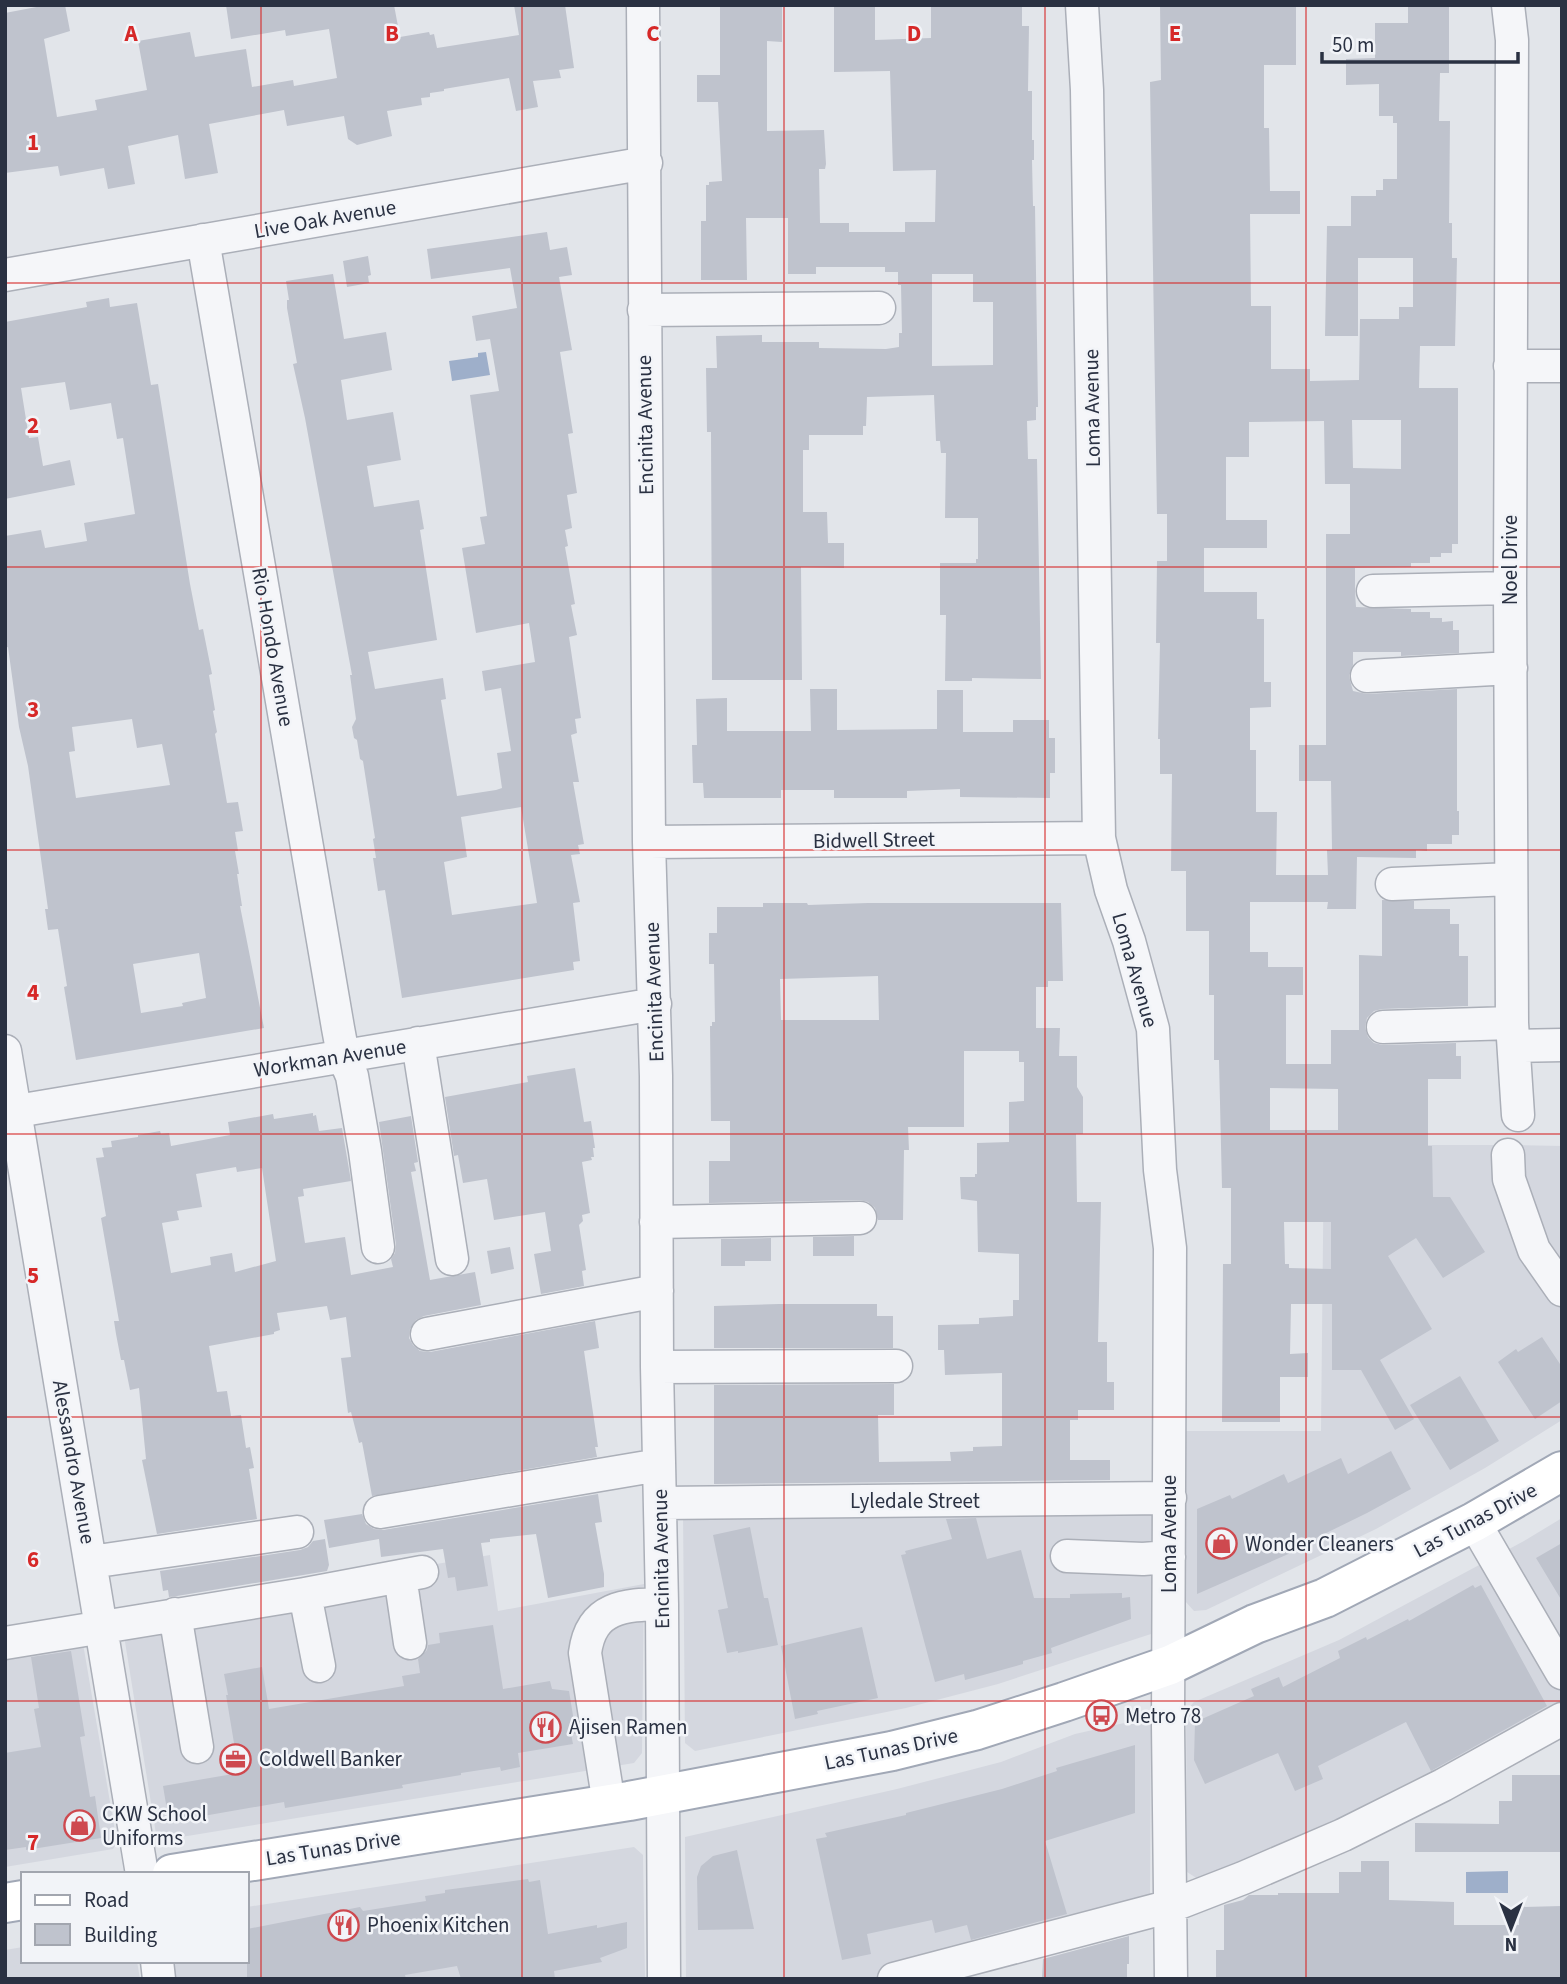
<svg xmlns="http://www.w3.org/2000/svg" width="1567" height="1984" font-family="'Source Sans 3',sans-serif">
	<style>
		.built { fill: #d4d7df }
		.water { fill: #9eafca }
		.building { fill: #bfc3cd; fill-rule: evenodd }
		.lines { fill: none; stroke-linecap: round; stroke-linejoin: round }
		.minor-casing { stroke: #abafb8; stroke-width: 35 }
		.major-casing { stroke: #a1a8b6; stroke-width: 42 }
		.minor { stroke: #f5f6f9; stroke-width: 32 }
		.major { stroke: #fff; stroke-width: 38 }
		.grid { fill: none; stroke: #d62828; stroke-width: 2; stroke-opacity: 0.55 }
		.labels { text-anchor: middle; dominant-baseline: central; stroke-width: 5; stroke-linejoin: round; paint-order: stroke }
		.street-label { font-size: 21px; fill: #2a3142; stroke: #f2f4f8 }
		.poi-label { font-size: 21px; fill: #2a3142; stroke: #f2f4f8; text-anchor: start }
		.grid-label { font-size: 23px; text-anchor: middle; font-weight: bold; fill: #d62828; stroke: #f2f4f8; stroke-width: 5; stroke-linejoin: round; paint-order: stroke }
	</style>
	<rect width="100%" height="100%" fill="#e2e5ea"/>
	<path class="built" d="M1324 1145H1493L1530 1255 1562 1306V1420L1485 1468 1376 1529 1206 1610 1194 1611 1185 1601V1431H1321Z
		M1512 1145 1562 1146V1275L1538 1245Z
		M1152 1507 1151 1634 998 1684 906 1708 695 1751 685 1743 683 1511Z
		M1562 1518V1713L1441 1781 1198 1879 1187 1872 1186 1711 1194 1702 1339 1640 1524 1541Z
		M490 1555 498 1611 644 1584 642 1753 634 1763 163 1840 156 1834 121 1617Z
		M80 1626 117 1843 113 1849 5 1867V1637Z
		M1151 1717 1150 1899 875 1979H686L685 1837 897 1789 1001 1762 1075 1734Z
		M634 1847 643 1855 645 1979H174L173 1961H247V1907Z
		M23 1947V1961H137L140 1979H5V1950Z"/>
	<path class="water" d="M486 352 490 375 452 381 449 361 478 357V353Z
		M1508 1871V1893H1466V1872Z"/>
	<path class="building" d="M47 5H65L70 31 44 39 57 117 97 110 95 100 147 90 138 41 190 32 195 57 246 49 252 87 293 80 294 86 337 78 329 29 286 36 285 30 231 39 226 5H394L400 37 429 32 430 35 434 34 437 48 519 35 514 5H565L574 68 559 70 561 78 533 81 538 107 516 111 509 78 444 89V91L430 93V97L421 98 422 105 387 111 392 136 357 145 348 139 344 116 287 126 284 110 209 124 218 173 185 179 178 135 128 146 135 184 108 189 104 168 60 176 58 166 5 173V13Z
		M720 5H782V42L767 41V131L824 130 826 164 825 169H819L820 223H849V232H905V222H935L936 170 893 171 890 71 834 72V5H875V40L931 38V5H1022V26H1029L1028 91H1032V140H1034V160H1032L1033 206H1035L1038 407H1036V420L1027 421 1028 459H1037L1041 679 972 678V681H945L946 615H940V563H976V559H978V518H945L946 453H941L940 441H936L934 395 867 397 866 426H863V435H809V450H803V512H827L828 543H844V568L801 567 802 680H712L711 432H707L706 368H717L716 336 762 335V342H819V348L886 349 899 347V333H902L901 285H898V272H885V267H816V274H788V218H746L747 280H701V221H706V185H709V182L722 181 718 102H697V75H720ZM932 274H973V302H993V365L932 366Z
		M1160 5H1296V65H1264V128H1269L1270 191H1300V214H1250L1251 306H1271V369H1310V381L1359 380 1360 319H1399V307H1413V258H1358V336H1325L1327 226H1351V196H1376V190H1383V179H1397V123H1393V116H1379V84L1346 85V59L1375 58V23H1408V5H1449V73H1440L1439 121H1450L1449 223H1452V258H1457L1455 346H1420L1419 388H1458V544H1452V553H1441V557H1430V563H1411V567L1355 568V592L1356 607 1411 609V612H1430V618H1442V622L1453 621V630H1459V653L1401 656V652H1353V665L1349 676 1353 691 1367 694 1457 689V811H1459V835H1452V844H1427V851L1416 850V858L1357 857 1356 909H1327L1328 902H1250V952H1268V967H1303V995H1286V1064H1331V1030H1359V955L1382 956V900L1414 901V909H1450V924H1459V956H1468V1006L1382 1009 1374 1011 1367 1018 1365 1027 1368 1037 1374 1043 1383 1045 1456 1043V1056H1461V1079H1428V1146H1432L1433 1197H1450L1485 1252 1443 1278 1416 1238 1388 1256 1432 1329 1380 1360 1414 1419 1395 1430 1361 1370H1332V1304H1291L1290 1354 1308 1353V1377H1280V1422H1222L1223 1264H1231V1188H1222L1219 1060H1214V995H1209V931H1186V871H1171L1172 774H1160V739H1158L1160 643H1156L1157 561H1167V514H1157L1150 82 1161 80ZM1352 420H1401V469L1353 468ZM1324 421 1325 484H1350V534H1326V745H1299V781H1331L1332 850H1327L1328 875H1276L1277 812H1256V750H1250V708L1271 707V682H1264V619H1257V592H1204V548H1267V520H1226V457H1249V422ZM1270 1088 1338 1089V1130H1270ZM1284 1222H1331V1269L1289 1268V1264H1285Z
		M547 232 550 250 567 247 572 275 559 277 572 350 560 352 573 433 568 434 577 493 567 495 572 528 565 530 568 546 565 547 575 604 571 605 577 635 569 637 581 718 575 719 577 733 571 735 579 782H573L584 844 578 845 580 854 571 855 580 902 573 903 580 961 573 962 574 970 402 998 385 890 378 891 373 858H376L373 839 375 838 363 761 360 759 357 740 354 738 352 727 356 719 350 675H352L305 418 293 364 297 363 287 308V300H289L286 281 333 274 344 339 386 332 392 370 341 380 347 420 393 412 401 460 367 466 374 507 419 500 424 529 420 530 437 640 368 652 375 689 443 678 446 699 441 700 457 796 496 790 502 788 497 753 511 751 501 688 485 691 482 671 535 662 529 623 476 633 462 548 485 544 480 517 487 516 470 395 499 391 490 339 476 341 472 316 517 308 510 268 431 279 427 249ZM521 807 537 903 452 915 444 862 467 857 461 817Z
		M368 256 371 275 368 276 369 283 347 287 343 261Z
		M109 298 110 307 137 303 151 385 158 384 190 584 199 630 203 629 212 674 209 675 215 710 213 711 217 732 215 734 227 803 238 802 243 831 235 832 238 851H235L239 874H237L242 906H240L264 1028 76 1060 64 987 67 986 58 929 48 930 45 909H48L28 766 19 727 8 647 5 648V536L41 530 45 548 87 541 84 523 135 514 123 438 117 439 111 403 70 410 65 382 21 388 29 438 38 437 43 466 70 460 75 485 5 499V322L87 307 86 302ZM132 719 137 748 162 744 170 785 76 798 69 752 75 751 72 727ZM199 953 206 998 182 1003 183 1006 141 1013 133 964Z
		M810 689H837V730L937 729V690H963V732H1013V720H1049V738H1055V773H1050V798L960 797V789L907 791V798H834V790H781V798H704L703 783H693L692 745H697L696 699 727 698V731H811Z
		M763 903H807L808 905 868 903H1061L1063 981H1048V987H1036V1028H1060L1059 1056H1077V1087L1083 1097V1134H1076L1077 1202H1101L1098 1342H1107V1382H1114V1410H1078V1420H1070V1460H1110V1480L714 1484V1385L894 1384V1415H878L879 1462 951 1461 950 1452 973 1451V1447L1002 1446V1373L945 1375 944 1350H938V1325L979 1324V1318L1013 1316V1300H1019V1254L978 1252 977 1201 961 1199 960 1177H975V1174H977V1143L1009 1142V1102L1024 1101V1062H1019V1051H964V1127H908L909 1150H904L903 1220H878L875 1208 868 1202 860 1200 709 1203V1161H730V1121H711L710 1026H712V1022H715L714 964H709V933H717V907H763ZM878 976 879 1020H781L780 979Z
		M575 1068 584 1122 591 1121 595 1148H593L594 1157H591L592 1160 582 1162 590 1213 582 1215 583 1221 579 1225 586 1270 582 1271 584 1286 541 1294 534 1254 551 1251 545 1212 494 1220 487 1179 463 1183 458 1155 454 1156 445 1097 528 1082 527 1076Z
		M313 1113V1116L316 1115 319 1131 342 1128 351 1181 303 1189 304 1196 298 1197 305 1243 345 1237 351 1275 393 1267 391 1259 395 1253 396 1245 379 1122 411 1116 418 1162 414 1163 416 1171 411 1172 430 1280 475 1272 481 1305 424 1316 416 1320 410 1329 409 1338 413 1345 420 1351 430 1352 595 1321 599 1348 584 1351 598 1447H595L597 1457 372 1496 362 1442 359 1443 351 1412 348 1413 341 1358 351 1357 346 1317 330 1320 327 1306 277 1313 280 1330 274 1332V1334L209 1346 217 1392 227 1391 231 1416 241 1415 246 1448 250 1447 254 1468 249 1469 257 1519 157 1534 142 1460 146 1459 139 1388 130 1390 124 1360H121L116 1334 114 1321H119L101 1218 106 1216 96 1158 104 1157 102 1148 112 1147 111 1141 138 1137V1135L160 1131 161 1134 169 1133 171 1146 230 1135 228 1122 273 1114 274 1119ZM236 1167 237 1172 262 1168 276 1261 235 1272 232 1253 210 1257 211 1265 171 1273 162 1223 179 1220 177 1211 202 1207 196 1174Z
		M854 1236V1256H813V1237Z
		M771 1238V1261H745V1266H721V1239Z
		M510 1247 514 1269 491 1274 487 1251Z
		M779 1304H877V1316H893V1348H714V1306Z
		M1542 1337 1562 1367V1401L1535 1419 1498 1362 1516 1349 1518 1352Z
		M1460 1376 1499 1441 1450 1470 1410 1405Z
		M1391 1451 1411 1489 1367 1513 1316 1538 1318 1541 1197 1594V1509L1230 1495 1232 1499 1284 1474 1288 1483 1341 1458 1348 1474Z
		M598 1494 602 1522 595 1523 604 1574V1587L548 1598 536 1534 490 1539V1542L481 1543 488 1586 457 1591 455 1577 448 1578 443 1549 381 1557 379 1539 329 1548 324 1520 362 1514 366 1524 374 1529 383 1530Z
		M976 1518 987 1559 1021 1550 1034 1598H1070V1594L1122 1593V1598L1130 1597 1131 1619 1051 1648 1052 1653 1023 1661V1664L965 1680 964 1674 935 1682 901 1555 906 1554 905 1551 952 1539 946 1519Z
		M750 1527 764 1598H768L778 1645 738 1653V1651L727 1653 718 1610 728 1608 713 1535Z
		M325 1539 329 1565 327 1571 177 1596 169 1597 168 1590 163 1591 160 1571 300 1550 308 1547 313 1541Z
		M1562 1543V1601L1536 1558Z
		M1473 1585 1475 1588 1481 1585 1547 1706 1431 1771 1406 1722 1318 1766 1323 1779 1295 1791 1278 1753 1205 1784 1194 1760 1195 1722 1254 1696 1251 1689 1279 1677 1283 1687 1340 1658 1338 1651 1366 1637 1367 1640 1408 1619 1409 1621Z
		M493 1625 503 1689 550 1681 552 1689 569 1691 576 1734H571L573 1744 518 1753 520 1767 501 1771 500 1767 461 1773V1775L402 1785 403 1788 285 1808 284 1802 169 1822 163 1786 233 1774 230 1756 236 1755 226 1695H228L224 1674 262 1667 269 1709 404 1686 402 1676 420 1673 418 1659 427 1650 428 1645 440 1643 439 1633Z
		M862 1627 878 1698 817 1711 818 1714 795 1719 781 1646Z
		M71 1651 85 1736 80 1737 90 1797 95 1796 101 1838 26 1850V1847L5 1850V1753L41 1747 34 1709 39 1708 31 1657Z
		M1135 1745V1813L1045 1841 1067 1914 971 1940 967 1925 935 1933 932 1920 867 1934 871 1954 842 1960 816 1839 827 1837 825 1833 906 1815V1813L1002 1789 1057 1771 1056 1768Z
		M1512 1775H1562V1852H1415V1823L1499 1824V1801H1512Z
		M737 1850 754 1929 698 1930 697 1877 701 1866 713 1856Z
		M1361 1861H1389V1900L1454 1902V1925H1519V1907L1562 1906 1561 1979H1219L1216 1977V1950H1224V1905L1243 1900 1249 1895H1278V1893H1339V1872H1361Z
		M528 1879 529 1882 540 1880 548 1934 597 1925V1928L627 1922V1948L600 1958 602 1962 554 1971 555 1979H461L457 1966 405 1975 406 1979H247V1929L360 1907 363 1911 426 1901 425 1896 445 1893V1890Z
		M1129 1936V1964H1127V1979H1042L1043 1959Z"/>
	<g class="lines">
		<defs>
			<path id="minor" d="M643 5 649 842 656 1076 657 1367 662 1604 664 1979
				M1082 5 1087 90 1099 838 1111 890 1129 941 1153 1029 1160 1170 1170 1248 1168 1725 1171 1979
				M1508 5 1512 40 1510 588 1512 1023 1518 1115
				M203 240 338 1028 343 1055 352 1076 365 1151 378 1247
				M5 275 646 163
				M644 310 879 308
				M1510 366H1562
				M1373 591 1510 588
				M1367 676 1511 668
				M649 842 1099 838
				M1392 884 1511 879
				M1383 1027 1512 1023
				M418 1043 452 1259
				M1515 1046 1562 1045
				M5 1051 142 1874
				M5 1113 655 1004
				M1508 1155 1509 1179 1534 1250 1562 1290
				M656 1222 860 1218
				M427 1334 657 1291
				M657 1367 896 1366
				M660 1503 1170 1498
				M380 1512 659 1465
				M1474 1522 1562 1673
				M1067 1556 1143 1559 1169 1557
				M91 1562 297 1532
				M400 1576 410 1643
				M305 1594 319 1666
				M175 1614 197 1747
				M5 1643 305 1594 422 1572
				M609 1804 585 1653C591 1606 625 1605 662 1604
				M157 1961 159 1979
				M894 1979 1171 1906 1243 1878 1343 1835 1443 1785 1562 1719"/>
			<path id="major" d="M172 1874 629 1801 892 1751 977 1730 1064 1702 1170 1665 1255 1624 1325 1598 1474 1522 1562 1471
				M5 1903 23 1900"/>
		</defs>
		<use href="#minor" class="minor-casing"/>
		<use href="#major" class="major-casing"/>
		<use href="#minor" class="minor"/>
		<use href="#major" class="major"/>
	</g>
	<path class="grid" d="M261 5V1979M522 5V1979M784 5V1979M1045 5V1979M1306 5V1979M5 283H1562M5 567H1562M5 850H1562M5 1134H1562M5 1417H1562M5 1701H1562"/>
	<defs>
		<symbol id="shop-ring" viewBox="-11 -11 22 22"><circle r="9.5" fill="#f2f4f8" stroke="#ce494f" stroke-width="1.5"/><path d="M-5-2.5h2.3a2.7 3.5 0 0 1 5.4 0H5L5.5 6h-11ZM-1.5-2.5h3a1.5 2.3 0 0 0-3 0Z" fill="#ce494f"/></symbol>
		<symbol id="bus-ring" viewBox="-11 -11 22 22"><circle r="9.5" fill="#f2f4f8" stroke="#ce494f" stroke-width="1.5"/><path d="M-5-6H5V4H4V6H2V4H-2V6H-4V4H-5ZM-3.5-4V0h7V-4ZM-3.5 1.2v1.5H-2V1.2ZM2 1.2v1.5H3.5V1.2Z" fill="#ce494f"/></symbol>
		<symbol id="restaurant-ring" viewBox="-11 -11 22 22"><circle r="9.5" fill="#f2f4f8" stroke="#ce494f" stroke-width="1.5"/><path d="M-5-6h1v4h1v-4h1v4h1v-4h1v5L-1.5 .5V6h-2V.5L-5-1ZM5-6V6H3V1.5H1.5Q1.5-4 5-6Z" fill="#ce494f"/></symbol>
		<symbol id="office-ring" viewBox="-11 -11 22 22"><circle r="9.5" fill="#f2f4f8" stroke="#ce494f" stroke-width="1.5"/><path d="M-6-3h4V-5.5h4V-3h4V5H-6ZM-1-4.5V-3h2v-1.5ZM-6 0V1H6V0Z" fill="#ce494f"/></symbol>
	</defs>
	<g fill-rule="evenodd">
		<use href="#shop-ring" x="1204" y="1526" width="35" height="35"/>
		<use href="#bus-ring" x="1084" y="1698" width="35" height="35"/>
		<use href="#restaurant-ring" x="528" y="1710" width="35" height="35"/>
		<use href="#office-ring" x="218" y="1742" width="35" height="35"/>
		<use href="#shop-ring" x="62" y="1808" width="35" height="35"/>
		<use href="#restaurant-ring" x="326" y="1908" width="35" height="35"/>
	</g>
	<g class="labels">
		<g class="street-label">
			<text transform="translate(325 219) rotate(-10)">Live Oak Avenue</text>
			<text transform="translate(1092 408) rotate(-91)">Loma Avenue</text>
			<text transform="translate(645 425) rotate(-91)">Encinita Avenue</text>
			<text transform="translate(1510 560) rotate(-90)">Noel Drive</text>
			<text transform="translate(273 647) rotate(80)">Rio Hondo Avenue</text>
			<text transform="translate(874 840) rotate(-1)">Bidwell Street</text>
			<text transform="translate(1135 970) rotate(74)">Loma Avenue</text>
			<text transform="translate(654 992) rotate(-92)">Encinita Avenue</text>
			<text transform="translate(330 1058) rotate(-9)">Workman Avenue</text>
			<text transform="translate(74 1462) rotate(80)">Alessandro Avenue</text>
			<text x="915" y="1501">Lyledale Street</text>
			<text transform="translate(1475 1520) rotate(-28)">Las Tunas Drive</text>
			<text transform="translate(1169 1534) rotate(-90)">Loma Avenue</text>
			<text transform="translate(661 1559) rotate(-91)">Encinita Avenue</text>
			<text transform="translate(891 1749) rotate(-12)">Las Tunas Drive</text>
			<text transform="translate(333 1848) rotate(-9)">Las Tunas Drive</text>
		</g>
		<g class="poi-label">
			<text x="1245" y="1544">Wonder Cleaners</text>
			<text x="1125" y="1716">Metro 78</text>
			<text x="569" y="1727">Ajisen Ramen</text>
			<text x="259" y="1759">Coldwell Banker</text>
			<text x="102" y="1814">CKW School<tspan x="102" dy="24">Uniforms</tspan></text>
			<text x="367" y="1925">Phoenix Kitchen</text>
		</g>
	</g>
	<g class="grid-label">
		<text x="131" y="41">A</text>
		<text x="392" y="41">B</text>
		<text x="653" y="41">C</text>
		<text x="914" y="41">D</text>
		<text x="1175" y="41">E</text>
		<text x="33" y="150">1</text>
		<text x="33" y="433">2</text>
		<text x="33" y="717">3</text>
		<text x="33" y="1000">4</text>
		<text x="33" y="1283">5</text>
		<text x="33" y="1567">6</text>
		<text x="33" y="1850">7</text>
	</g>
	<rect width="1567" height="1984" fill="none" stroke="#2a3142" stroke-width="14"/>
	<rect x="21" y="1872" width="228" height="91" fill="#f2f4f8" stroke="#a2a6af" stroke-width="2"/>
	<rect x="35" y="1895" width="35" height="10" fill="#ffffff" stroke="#a2a6af" stroke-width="2"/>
	<text x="84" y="1907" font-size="21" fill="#2a3142">Road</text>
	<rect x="35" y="1924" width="35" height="21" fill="#bfc3cd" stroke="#a2a6af" stroke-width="2"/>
	<text x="84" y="1942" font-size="21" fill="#2a3142">Building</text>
	<g transform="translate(1511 1928) rotate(180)" stroke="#f2f4f8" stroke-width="5" paint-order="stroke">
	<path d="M0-5L12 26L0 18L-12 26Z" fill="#2a3142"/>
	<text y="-10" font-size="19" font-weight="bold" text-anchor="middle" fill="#2a3142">N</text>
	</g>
	<path d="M1322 52v10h196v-10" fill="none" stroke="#2a3142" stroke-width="3.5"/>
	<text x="1332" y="52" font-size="21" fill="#2a3142" stroke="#f2f4f8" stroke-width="5" paint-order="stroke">50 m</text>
</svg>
